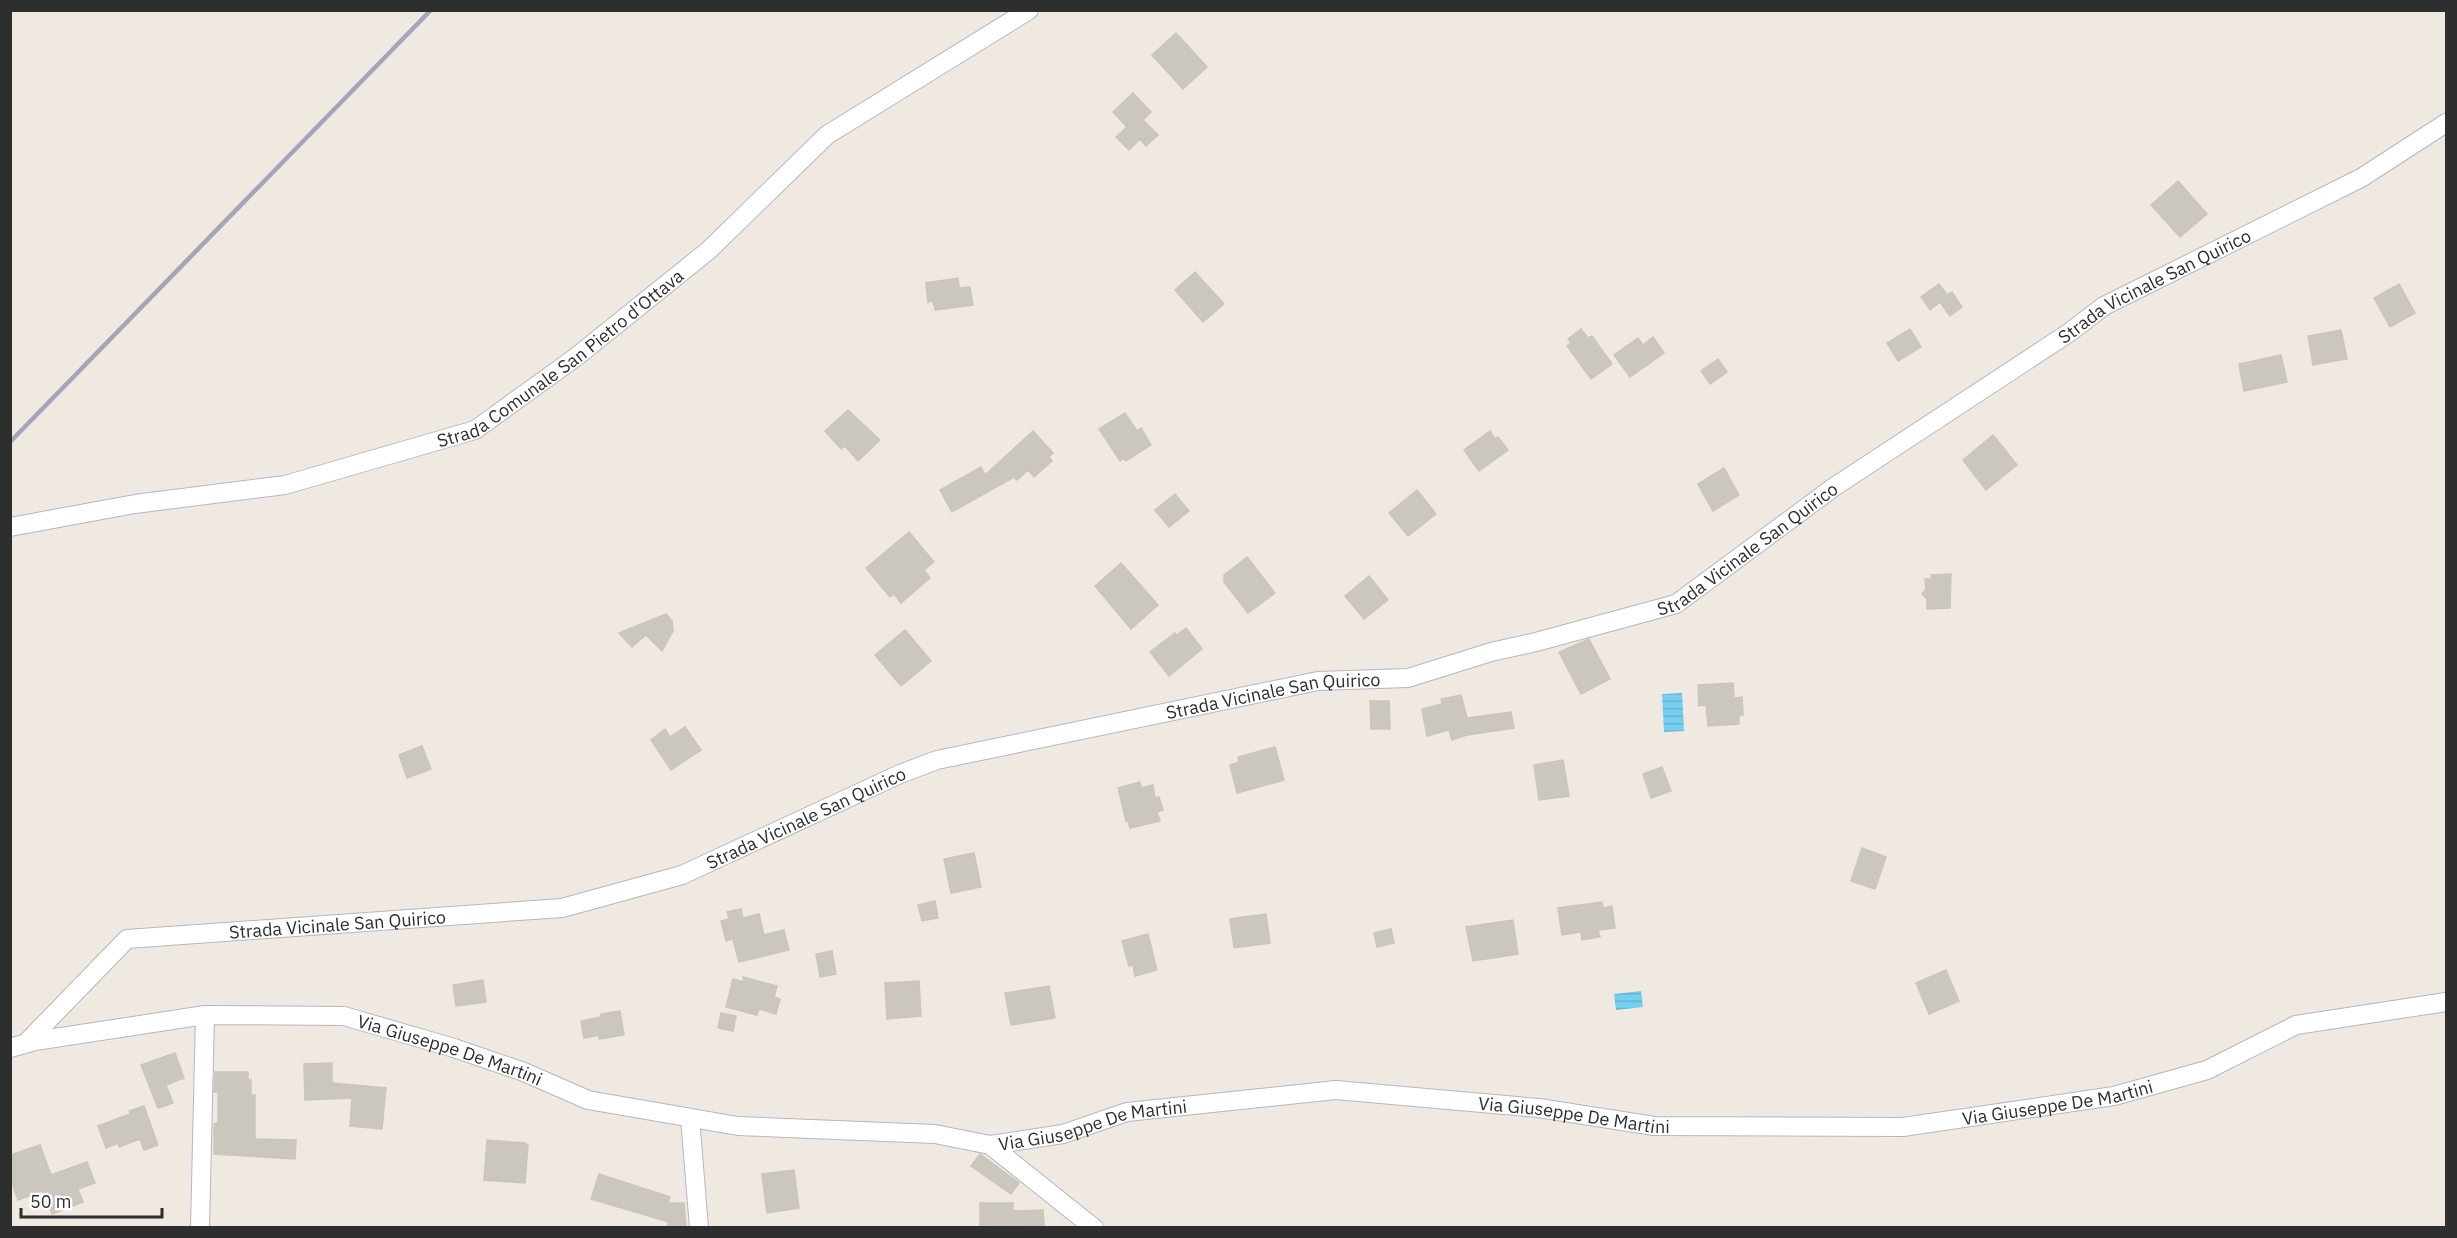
<svg xmlns="http://www.w3.org/2000/svg" width="2457" height="1238" font-family="'IBM Plex Sans',sans-serif">
	<style>
		.water { fill: url(#water-rules) }
		.building { fill: #cbc7bf; stroke: #cbc5ba; stroke-width: 1.5 }
		.lines { fill: none; stroke-linecap: round; stroke-linejoin: round }
		.minor-casing { stroke: #b4b7c1; stroke-width: 20 }
		.minor { stroke: #fff; stroke-width: 18 }
		.rail { stroke: #a3a6b8; stroke-width: 4.5 }
		.labels { text-anchor: middle; dominant-baseline: central; stroke-width: 5; stroke-linejoin: round; paint-order: stroke }
		.street-label { font-size: 18px; fill: #2e2e2e; stroke: #fff }
	</style>
	<defs>
		<pattern id="water-rules" width="6" height="5" patternUnits="userSpaceOnUse" patternTransform="scale(1.5)"><rect width="6" height="5" fill="#75cff0"/><path d="M0 2.5h6" fill="none" stroke="#66b2ce"/></pattern>
	</defs>
	<rect width="100%" height="100%" fill="#efe9e1"/>
	<path class="water" d="M1682 693 1684 731 1664 732 1662 694Z
		M1641 991 1643 1007 1616 1010 1614 994Z"/>
	<path class="building" d="M1176 33 1207 67 1183 89 1152 55Z
		M1133 93 1151 112 1143 120 1158 135 1146 146 1140 139 1129 150 1116 137 1127 127 1113 112Z
		M2178 181 2207 214 2180 237 2151 205Z
		M1195 272 1224 304 1203 322 1175 290Z
		M958 278 959 288 970 287 973 305 935 310 933 301 928 302 926 283Z
		M1939 284 1947 295 1952 292 1962 307 1950 316 1940 302 1930 310 1921 297Z
		M2399 284 2415 313 2390 327 2374 298Z
		M1581 329 1588 338 1592 336 1612 364 1591 379 1567 346 1571 343 1568 339Z
		M1910 329 1921 347 1898 361 1887 343Z
		M2341 330 2347 359 2313 365 2308 336Z
		M1653 337 1664 353 1630 377 1614 355 1638 338 1643 345Z
		M2281 355 2287 382 2244 391 2239 364Z
		M1718 359 1727 372 1710 384 1701 371Z
		M848 410 880 440 858 461 845 446 841 449 825 431Z
		M1125 413 1137 431 1141 428 1151 445 1126 461 1124 458 1120 461 1099 429Z
		M1033 431 1053 453 1049 457 1052 461 1034 477 1028 470 1017 480 1014 477 952 512 940 490 981 467 985 475Z
		M1490 431 1495 439 1498 437 1508 450 1479 471 1464 450Z
		M1993 435 2017 465 1986 490 1963 460Z
		M1724 468 1739 495 1713 511 1698 484Z
		M1417 490 1436 514 1408 536 1389 513Z
		M1175 494 1189 511 1169 527 1155 510Z
		M909 532 934 562 924 570 930 578 901 603 894 594 890 597 866 568Z
		M1247 557 1275 593 1248 613 1224 582V575Z
		M1121 563 1158 605 1131 629 1095 586Z
		M1951 574 1950 608 1927 609V599L1922 594 1926 589 1925 579H1932L1931 575Z
		M1369 576 1388 600 1364 619 1345 596Z
		M666 614 672 621 673 631 662 651 646 635 632 647 619 633Z
		M1186 628 1202 649 1169 676 1150 652 1175 633 1177 635Z
		M905 630 931 661 901 686 875 655Z
		M1589 639 1610 679 1581 694 1559 652Z
		M1733 683 1734 698 1742 697 1743 715H1739V724L1708 726 1706 705 1699 706 1698 685Z
		M1461 695 1467 718 1511 712 1514 728 1467 735 1452 740 1449 730 1427 736 1422 709 1442 704 1441 699Z
		M1370 701H1389L1390 729H1371Z
		M685 727 701 750 671 770 651 740 665 729 670 737Z
		M422 746 431 769 407 778 399 755Z
		M1275 747 1284 780 1237 793 1230 765 1239 762 1238 757Z
		M1563 760 1569 796 1539 800 1534 765Z
		M1662 767 1671 791 1651 798 1643 774Z
		M1140 782 1141 788 1153 785 1155 798 1159 797 1163 810 1157 812 1160 821 1130 828 1128 821H1126L1118 788Z
		M1862 848 1886 857 1875 889 1851 881Z
		M974 853 981 887 951 893 944 859Z
		M935 901 938 918 922 921 918 905Z
		M1602 902 1603 908 1612 906 1615 928 1598 930 1600 937 1582 940 1581 932 1562 935 1558 908Z
		M741 909 743 918 759 914 764 935 784 930 789 950 739 962 733 939 726 941 721 921 729 919 727 912Z
		M1266 914 1270 943 1234 948 1230 919Z
		M1513 920 1518 954 1473 961 1466 927Z
		M1391 929 1394 943 1377 947 1374 933Z
		M1148 934 1157 970 1135 976 1133 965 1129 966 1122 941Z
		M832 951 836 974 820 977 816 954Z
		M1946 970 1959 1001 1929 1014 1916 983Z
		M743 977 777 986 774 997 780 999 776 1014 759 1009 757 1015 726 1007 733 979 744 982Z
		M483 980 486 1002 456 1006 453 985Z
		M919 981 921 1016 887 1019 885 983Z
		M1049 986 1055 1018 1011 1025 1005 993Z
		M620 1011 624 1035 599 1039V1035L584 1038 581 1021 601 1017V1014Z
		M721 1013 736 1016 733 1031 718 1028Z
		M175 1053 184 1078 166 1085 173 1103 158 1108 141 1065Z
		M332 1063V1083L386 1088 382 1129 350 1126 352 1098 305 1100 304 1064Z
		M215 1072H248V1080H251V1095H255V1139L296 1140 295 1159 214 1154V1124L218 1123V1092H214Z
		M144 1106 158 1145 144 1150 140 1139 119 1147 118 1143 106 1148 98 1126 130 1114 129 1111Z
		M487 1140 525 1143 528 1145 525 1183 484 1180Z
		M40 1145 51 1175 87 1162 95 1183 78 1189 83 1202 52 1214 43 1191 18 1200 10 1178V1155Z
		M980 1154 1019 1183 1011 1194 971 1166Z
		M794 1170 799 1208 767 1213 762 1174Z
		M599 1174 670 1197 668 1203H684L686 1227H667L669 1222 591 1199Z
		M980 1203H1013V1211L1043 1210 1044 1225 980 1227Z"/>
	<g class="lines">
		<defs>
			<g id="minor">
				<path id="s1" d="M10 527 135 504 285 485 475 430 576 357 709 250 827 135 1029 10"/>
				<path id="s2" d="M26 1043 127 939 562 908 682 875 900 774 937 760 1318 681 1408 678 1491 652 1536 642 1676 604 1834 487 2070 332 2104 306 2361 178 2446 123"/>
				<path id="s3" d="M10 1048 35 1041 205 1015 344 1016 454 1048 524 1072 588 1100 738 1126 935 1134 990 1145 1063 1134 1127 1112 1336 1090 1539 1108 1654 1126 1903 1127 2114 1096 2207 1070 2296 1025 2446 1002"/>
				<path d="M690 1118 699 1228"/>
				<path d="M990 1145 1094 1228"/>
				<path d="M200 1228 205 1015"/>
			</g>
		</defs>
		<use href="#minor" class="minor-casing"/>
		<use href="#minor" class="minor"/>
		<path class="rail" d="M10 442 431 10"/>
	</g>
	<g class="labels">
		<g class="street-label">
			<text stroke="none"><textPath href="#s2" startOffset="2318">Strada Vicinale San Quirico</textPath></text>
			<text stroke="none"><textPath href="#s1" startOffset="586">Strada Comunale San Pietro d'Ottava</textPath></text>
			<text stroke="none"><textPath href="#s2" startOffset="1832">Strada Vicinale San Quirico</textPath></text>
			<text stroke="none"><textPath href="#s2" startOffset="1328">Strada Vicinale San Quirico</textPath></text>
			<text stroke="none"><textPath href="#s2" startOffset="842">Strada Vicinale San Quirico</textPath></text>
			<text stroke="none"><textPath href="#s2" startOffset="356">Strada Vicinale San Quirico</textPath></text>
			<text stroke="none"><textPath href="#s3" startOffset="448">Via Giuseppe De Martini</textPath></text>
			<text stroke="none"><textPath href="#s3" startOffset="2078">Via Giuseppe De Martini</textPath></text>
			<text stroke="none"><textPath href="#s3" startOffset="1592">Via Giuseppe De Martini</textPath></text>
			<text stroke="none"><textPath href="#s3" startOffset="1106">Via Giuseppe De Martini</textPath></text>
		</g>
	</g>
	<rect width="2457" height="1238" fill="none" stroke="#2e2e2e" stroke-width="24"/>
	<path d="M21 1208v9h141v-9" fill="none" stroke="#2e2e2e" stroke-width="3"/>
	<text x="30" y="1208" font-size="18" fill="#2e2e2e" stroke="#ffffff" stroke-width="4.5" paint-order="stroke">50 m</text>
</svg>
